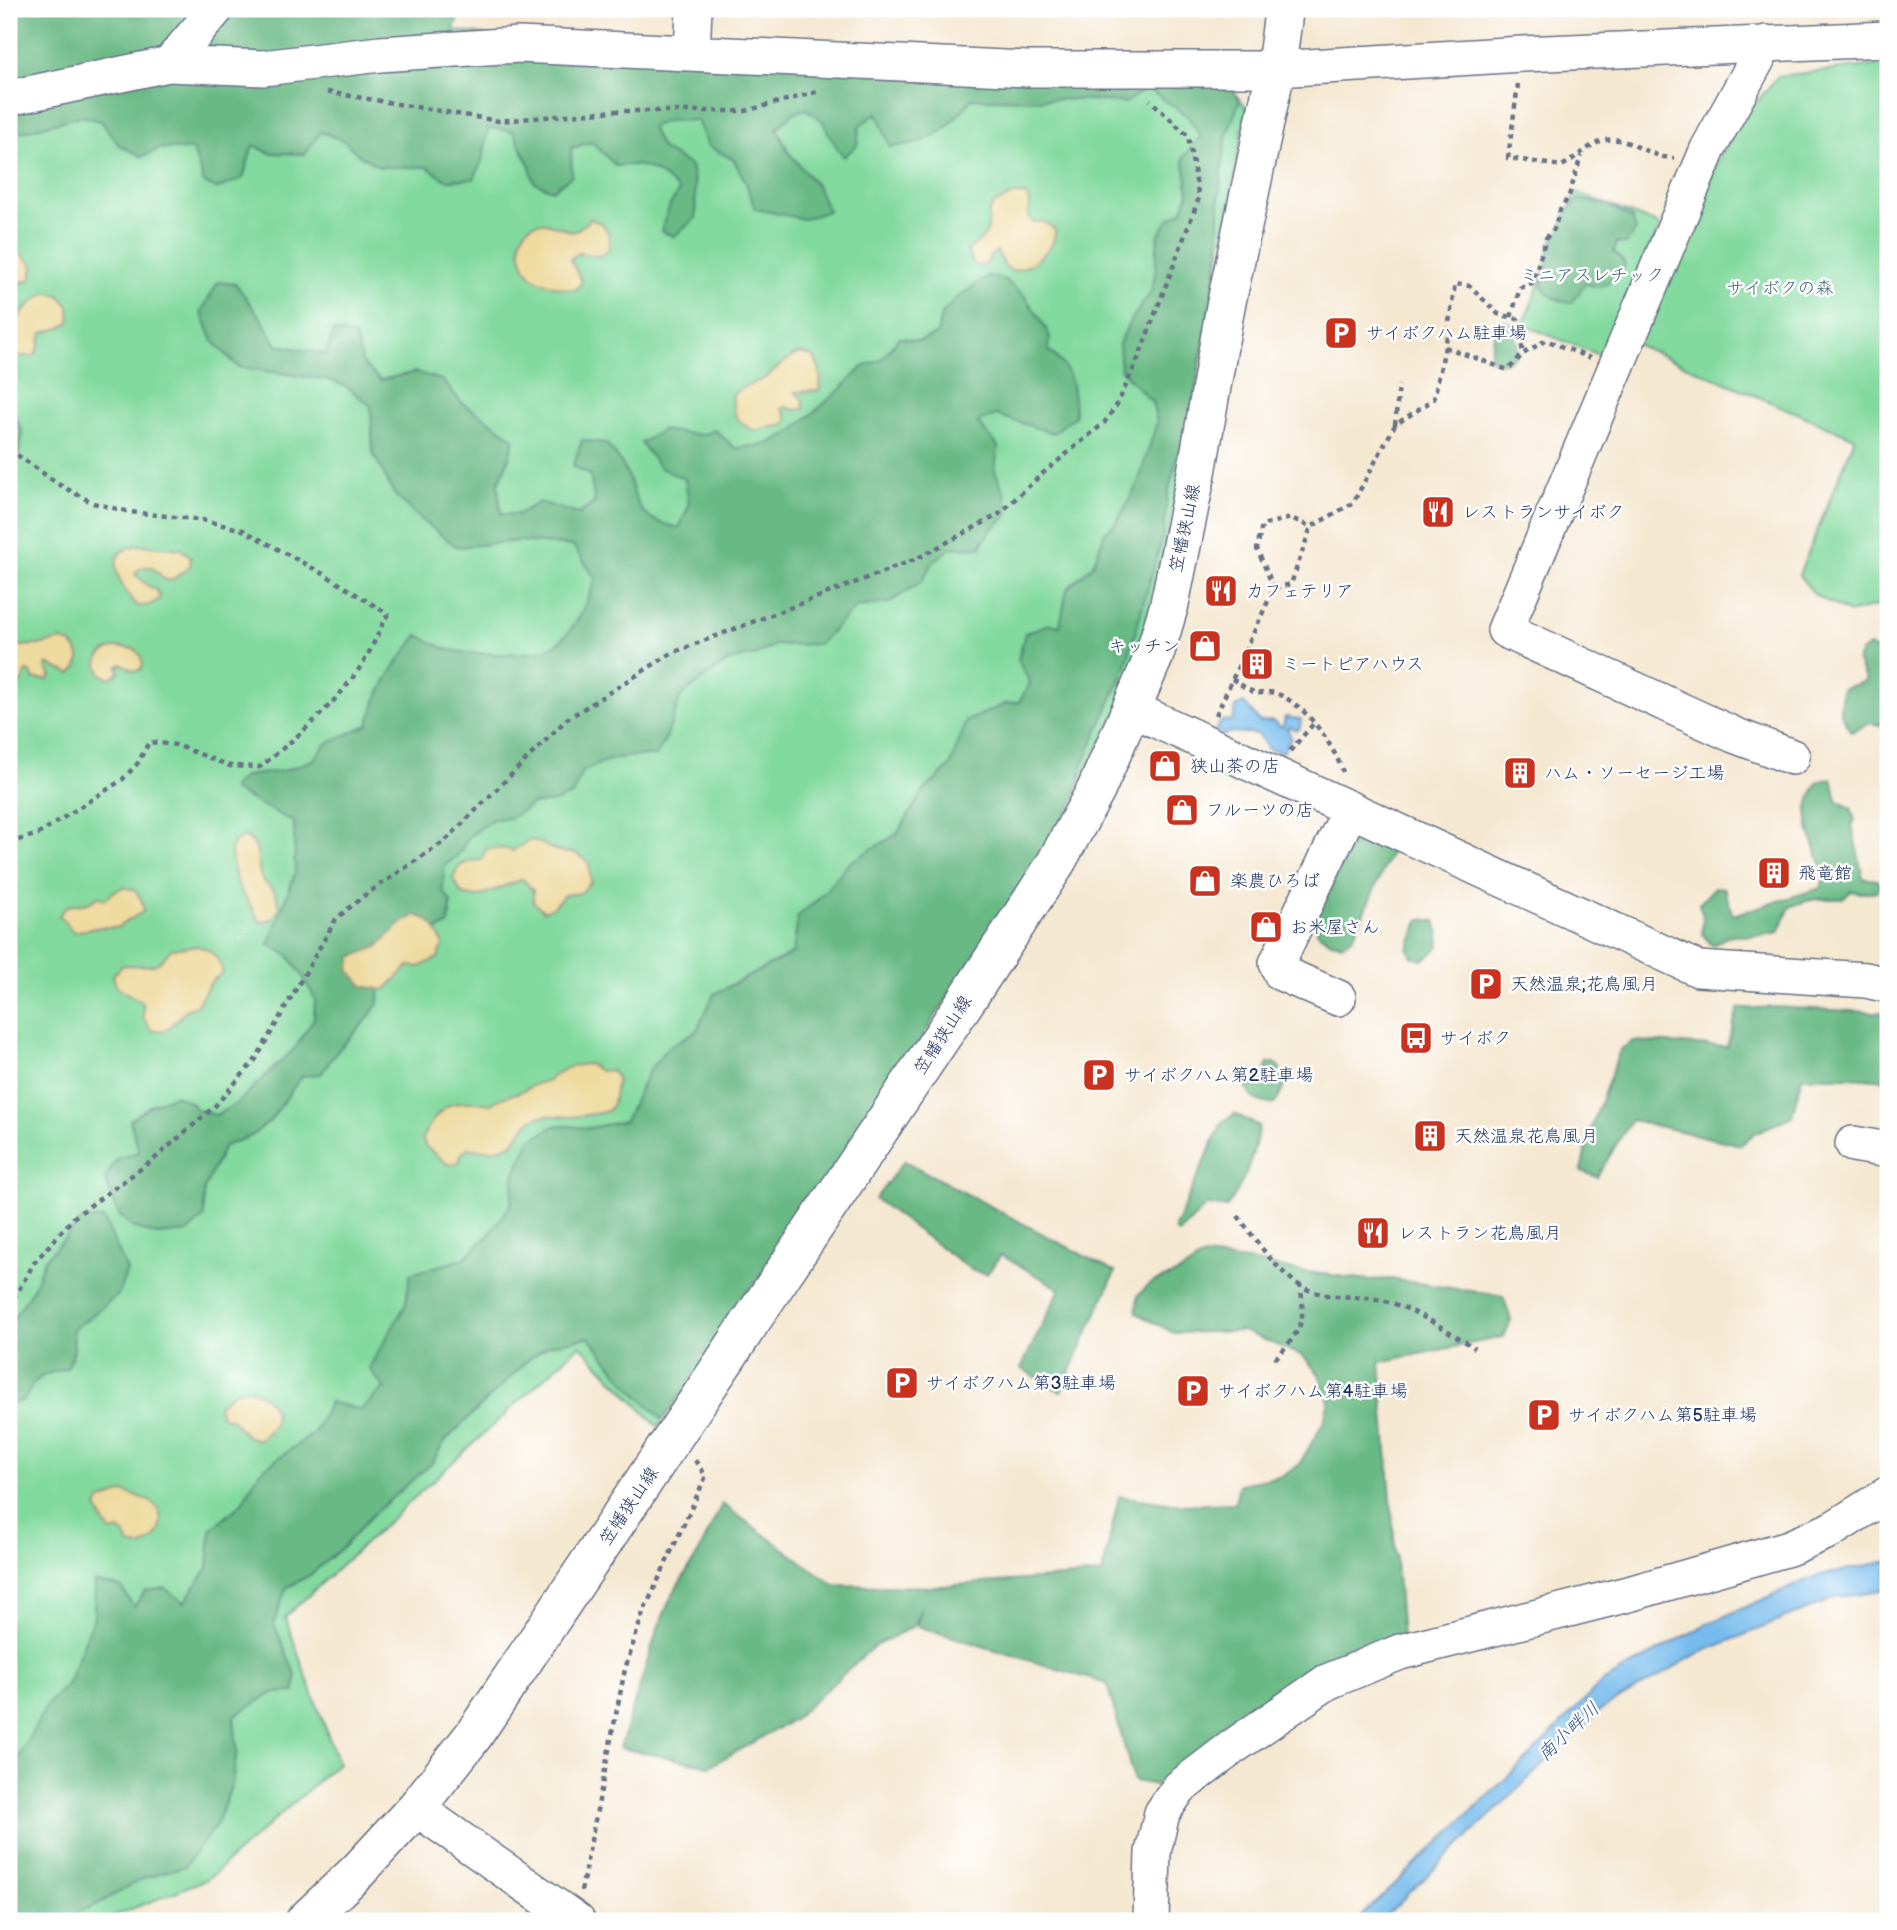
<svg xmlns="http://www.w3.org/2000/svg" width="1897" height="1930" font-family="'Balsamiq Sans','Klee One',sans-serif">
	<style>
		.green { fill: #82d99d; stroke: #4e847e; stroke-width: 2 }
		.forest { fill: #69b984; stroke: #427471; stroke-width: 2 }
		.sand { fill: #eeda9e; stroke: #84847e; stroke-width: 2 }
		.water { fill: #75bbec; stroke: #4875a5; stroke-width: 2 }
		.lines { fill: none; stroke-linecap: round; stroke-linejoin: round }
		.minor-casing { stroke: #677086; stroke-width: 38 }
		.major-casing { stroke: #677086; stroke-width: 41 }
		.path { stroke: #677086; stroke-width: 4.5; stroke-dasharray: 5 5; stroke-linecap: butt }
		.minor { stroke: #fff; stroke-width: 35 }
		.major { stroke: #fff; stroke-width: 38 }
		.labels { text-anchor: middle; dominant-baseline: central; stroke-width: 5; stroke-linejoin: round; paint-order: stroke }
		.park-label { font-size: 18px; fill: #3a6271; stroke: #fff }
		.poi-label { font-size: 18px; fill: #1b2f5e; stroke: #fff; text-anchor: start }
		.street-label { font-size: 18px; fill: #1b2f5e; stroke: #fff }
		.water-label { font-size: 19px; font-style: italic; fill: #365989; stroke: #fff }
	</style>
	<rect width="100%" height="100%" fill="#fff"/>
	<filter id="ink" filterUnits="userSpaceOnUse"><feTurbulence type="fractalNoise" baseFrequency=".0143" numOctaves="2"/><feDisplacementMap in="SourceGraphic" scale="14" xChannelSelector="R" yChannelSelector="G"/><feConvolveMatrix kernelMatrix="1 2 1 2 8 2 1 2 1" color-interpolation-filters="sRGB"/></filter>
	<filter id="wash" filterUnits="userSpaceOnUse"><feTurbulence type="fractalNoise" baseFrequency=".00686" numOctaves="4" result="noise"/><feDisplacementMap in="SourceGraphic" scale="28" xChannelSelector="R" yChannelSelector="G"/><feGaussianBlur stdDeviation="1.57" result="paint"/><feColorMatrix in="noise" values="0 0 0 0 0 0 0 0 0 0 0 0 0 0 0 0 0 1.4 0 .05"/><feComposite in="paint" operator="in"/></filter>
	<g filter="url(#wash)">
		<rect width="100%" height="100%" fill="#f5e8d1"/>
		<path class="green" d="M1888 64V603L1849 613 1815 595 1799 575 1855 438 1635 344 1731 133 1778 76Z
			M372 68 1232 90 1247 108 1188 432 1161 568 1122 702 1058 824 808 1192 658 1427 580 1345 285 1617 338 1763 208 1879 101 1921H9V106Z
			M1576 192 1660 225 1607 358 1523 325Z
			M1888 880V948L1881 926 1884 881Z"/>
		<path class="forest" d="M9 9H461L454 30 490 36 1215 83 1231 88 1240 100 1226 138 1219 199V254L1189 426 1177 458 1167 498 1163 535 1125 669 1083 764 1074 802 781 1256 741 1298 725 1332 663 1420 630 1388 589 1337 549 1345 527 1361 445 1441 431 1464 370 1517 344 1546 310 1575 286 1588 274 1624 296 1676 295 1692 273 1693 234 1716 237 1751 232 1784 217 1824 185 1866 144 1878 96 1905 58 1921H9V1776L46 1706 68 1683 94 1617 95 1582 121 1587 134 1607 145 1591 165 1588 184 1602 208 1568 211 1530 241 1504 260 1471 314 1433 330 1402 361 1410 384 1388 369 1368 406 1304 410 1274 463 1259 489 1235 511 1204 515 1172 530 1140 557 1125 589 1128 625 1121 648 1072 667 1048 697 1030 714 994 793 953 798 916 817 900 850 862 897 834 923 792 950 766 966 721 1005 704 1019 702 1030 683 1018 660 1025 633 1049 624 1060 626 1067 589 1093 565 1105 532 1114 525 1130 499 1139 480 1157 422 1152 402 1121 370 1119 344 1129 323 1151 292 1155 274 1158 236 1169 219 1183 210 1189 192 1183 158 1201 136 1187 116 1147 88 1125 103C1075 96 1024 102 973 98 942 133 939 141 890 147L877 113 860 125 857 145 844 157 832 140 822 120 806 109 793 113 777 129 789 153 817 186 828 211 804 219 755 209 746 183 734 160 708 146 697 120 666 121 651 127 661 148 691 166 695 187 696 218 674 236 661 231 670 205 679 191C658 170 646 162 616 166L592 142 571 148 572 176 552 190 534 182 530 166 513 131 488 128 483 158 474 179 446 180 427 167H380L359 155 343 140 321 132 305 154 270 153 253 145 243 178 217 189 204 183 193 150 161 148 142 157 119 145 101 121 81 116 17 133 9 139Z
			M1579 199 1607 205 1632 218 1636 230 1626 244 1617 243 1614 251 1625 264 1622 273 1600 287 1585 284 1572 303C1559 301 1548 297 1542 286L1550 244 1560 231 1567 210Z
			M988 276 1005 280 1024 295 1043 323 1050 337 1048 350C1074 371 1073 384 1075 416L1053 433 996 415 977 422 998 446 995 471 1006 497 1008 515 991 530 980 547 951 548 933 562 922 581 889 603 856 607 819 644 775 645 756 655 728 661 681 696 666 738 656 756C624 755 609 757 581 773L574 794 555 802 532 804 511 818 493 819 470 836 457 856 444 866 443 891 451 902 449 924 425 937 380 972 379 1002 366 1021 338 1050 321 1074 302 1076 270 1121 251 1136 224 1146 204 1189V1217L188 1232 157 1235 132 1227 119 1215 105 1178 117 1159 139 1152 130 1120 151 1105 175 1095 189 1101 197 1110 216 1115 236 1104 295 1048 314 1018 315 999 302 975 288 955 269 944 295 873 294 822 231 789 245 776 283 771 313 760 327 743 368 725C379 686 393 667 418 635 427 640 437 645 447 649 469 655 541 658 558 643 578 626 586 603 596 579L573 546 520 541 457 547 425 523 394 494 373 453 371 406 347 387 329 380 238 367 213 341 201 312 218 282 236 284 263 321 277 345 326 354 334 331 355 336 363 364 380 380 416 372 442 380 462 403 493 423 514 439 509 458 498 484 501 514H519L539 502 579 514 595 502 590 475 573 466 582 440 606 443C611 450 619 458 623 466 642 503 630 517 679 528L689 505 685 479 660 468 641 443 662 430 701 435 715 430 735 448 765 445 790 433 842 388 862 367 881 360 899 337 920 341 937 334 941 315 956 299Z
			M1504 321 1514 325 1518 352 1510 360 1501 363 1492 360 1490 354 1497 322Z
			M9 403 23 433 16 467 9 475Z
			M1869 646 1888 658V730L1886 726 1870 723 1851 732 1840 712 1842 689 1866 681 1857 660 1861 652Z
			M1832 778 1837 801 1851 808 1855 821 1852 826 1863 878 1877 880 1880 885 1878 891 1859 893 1851 891 1843 899C1820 898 1811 898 1790 907L1779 932 1763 935 1727 936 1713 946 1702 934 1703 916 1699 904 1715 887 1724 888 1732 913 1736 914 1821 888C1834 860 1788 829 1818 782Z
			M1357 833 1373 836 1392 850 1353 937 1343 944 1331 942 1318 933 1315 926 1317 916Z
			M1420 919 1435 921C1442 943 1443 948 1423 960L1412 957 1408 949Z
			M1775 1007 1888 1013V1080L1850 1077H1802L1792 1116 1755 1133 1741 1145 1631 1120 1597 1177 1581 1171 1589 1134 1620 1050 1633 1041 1727 1047 1738 1009Z
			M1268 1063H1275C1289 1075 1285 1091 1274 1104 1261 1103 1249 1100 1246 1086L1248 1084 1259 1087Z
			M1235 1114 1259 1126C1254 1156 1244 1184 1226 1208L1207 1205 1179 1233 1175 1231V1227L1222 1122Z
			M904 1161 1115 1272 1061 1392 1021 1368 1060 1289 1001 1255 987 1274 973 1271 875 1199Z
			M83 1219H104L127 1270 118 1295 73 1330 74 1350 67 1368C42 1374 35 1377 24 1400L9 1405V1325L34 1287 44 1260Z
			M1204 1256 1256 1262 1298 1271 1369 1280 1390 1279 1503 1296 1511 1320 1504 1337 1380 1362 1402 1637 1323 1668 1253 1710 1160 1786 1134 1781 1107 1684 917 1626 921 1608 914 1626 873 1647 793 1720 710 1766 620 1748 658 1628 672 1595 699 1552 722 1504 834 1585 929 1587 1102 1574 1119 1496 1181 1505 1235 1503 1239 1484 1283 1476 1299 1465 1324 1421 1329 1401 1319 1374 1303 1356 1243 1331 1174 1333 1136 1313 1138 1295 1151 1283 1178 1273Z"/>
		<path class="sand" d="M1016 194 1026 195 1030 202 1028 216 1033 222H1045L1055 230C1057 249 1030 268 1012 271L1004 265 997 251 990 256 987 264 978 266 973 263 967 251 984 237 988 229 989 213 994 204Z
			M591 219 603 224 609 235V249L600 256 579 253 570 259 582 281 576 290C565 289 543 284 534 278 518 266 513 228 537 223 549 221 562 229 574 232Z
			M9 242 33 265 31 280 18 283 9 279Z
			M46 293 59 295 69 306 70 322 60 328 42 333 38 350 34 356H14L9 353 11 326 31 303Z
			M799 353 813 356C821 368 822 378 819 391L795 392 803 400 804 409 796 410 786 407 782 409 788 419 784 426 767 427 756 431C738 424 731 415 733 394 744 385 757 384 768 376 778 367 786 359 799 353Z
			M143 545 181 549 191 557 190 566 172 580H165L152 567C145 567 139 567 135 574L148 586 156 589 160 598C153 605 148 606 137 606 119 586 98 547 143 545Z
			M62 640C80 645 85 661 71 674L47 664 46 668 51 675 48 680 33 679 31 672 26 671 22 682 17 684 9 680V652L13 646 38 645Z
			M120 647 135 649 141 656 143 665 140 670 134 671 122 664 118 666 119 672C108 685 96 673 98 659 104 651 109 648 120 647Z
			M247 837C264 852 254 861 262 879 265 884 270 886 274 891 277 895 278 902 280 907L273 919 260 922C248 898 237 893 233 865 232 856 229 851 233 842Z
			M530 840C544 842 546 848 557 851 576 856 571 847 589 863L591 882 581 893 564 895 553 907 544 911 533 902V891L523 879 477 897 462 894 453 879 458 867 470 861 482 860 486 849 503 848 512 851Z
			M123 887 135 890 142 901 144 911 116 928 101 927 73 932 59 915 67 906 88 903 98 897 106 899 113 892Z
			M416 915C432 919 437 929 443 944L438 958 419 967 409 966 385 990 363 986 349 970 352 957 377 947 402 923Z
			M196 946C212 949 218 956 223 972L210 983 197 1005 186 1010 167 1030 152 1031 143 1018V1003L116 986 113 975 123 965C147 965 155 972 171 949Z
			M589 1064 600 1071 611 1070 617 1078 613 1103 608 1111C596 1114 584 1116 570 1117 559 1117 549 1114 538 1117 526 1121 522 1132 515 1140 504 1152 482 1151 468 1148L461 1154 459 1162 449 1165 426 1147 422 1138C441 1104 452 1097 491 1104 501 1096 510 1096 522 1091 533 1086 536 1082 548 1082 559 1068 572 1065 589 1064Z
			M248 1389C262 1393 279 1405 274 1422 272 1429 264 1435 259 1440L246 1436 232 1419 222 1417 218 1405 236 1391Z
			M123 1492C132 1495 143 1497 151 1502 163 1509 164 1528 155 1538 151 1542 144 1545 140 1547L129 1544 124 1534 119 1530 111 1532 105 1525 97 1507 101 1500Z"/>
		<path class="water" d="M1244 703 1260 722 1272 721 1281 727H1283L1285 717 1301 719 1300 728 1296 730 1291 727 1287 729 1291 737 1283 752 1268 749 1258 734 1230 732 1224 735 1215 730 1221 721 1233 720 1236 707Z
			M1888 1561V1590L1835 1598 1697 1654 1599 1711 1380 1921H1356L1535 1751 1602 1682 1707 1624 1814 1577Z"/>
	</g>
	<g filter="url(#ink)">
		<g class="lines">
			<defs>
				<path id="minor" d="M1766 43 1708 149 1505 630 1734 735 1792 757
					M692 53 694 9
					M169 64 216 9
					M9 98 169 64 263 68 380 54 519 45 1027 69H1276L1522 54 1888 39
					M1132 709 1698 969 1866 980 1888 985
					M1338 998 1281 973 1277 963 1350 810
					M1853 1144 1888 1150
					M416 1808 577 1921
					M1151 1921 1153 1852 1162 1813 1179 1788 1234 1746 1327 1682 1400 1652 1632 1593 1789 1548 1831 1530 1888 1494"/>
				<path id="major" d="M305 1921 358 1871 416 1808 473 1736 969 996 1053 868 1096 790 1154 656 1169 606 1197 470 1225 309 1276 69 1284 9"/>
			</defs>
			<use href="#minor" class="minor-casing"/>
			<use href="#major" class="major-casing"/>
			<path class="path" d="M1518 84 1508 158 1562 166C1574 159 1584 150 1595 144 1622 128 1647 159 1674 158
				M327 92 499 121 614 111H745L820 91
				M1511 317 1520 288 1532 284 1546 238 1554 229 1560 210 1569 196 1581 156
				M1445 347 1508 370 1523 354 1546 340 1590 358
				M1395 425 1399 385
				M9 449 58 484 93 503 130 512 202 520 243 530 327 576 388 614C380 628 374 644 366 658 340 701 299 736 260 767L230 766 176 745 149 742 138 763 122 780 38 834 9 843
				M1274 588 1257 549 1262 525 1291 518 1311 527
				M1232 679C1239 683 1249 691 1257 693 1264 694 1270 690 1278 694 1308 707 1332 743 1343 772
				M1216 715 1274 588 1291 584 1311 527 1353 503 1395 425 1434 399 1446 342 1455 284 1470 286 1498 314 1518 319 1523 354
				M1290 751 1315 722
				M1238 1216C1256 1240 1274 1268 1299 1285 1326 1302 1360 1293 1389 1302 1415 1310 1452 1333 1475 1348
				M9 1307 34 1263 73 1218 153 1160 215 1106 256 1059 336 919 362 897 445 841 567 719 672 653 914 560 998 515 1042 474 1104 423 1118 403 1138 359 1199 198 1188 136 1150 100
				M1275 1359C1300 1332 1307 1322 1300 1285
				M581 1891 625 1669 643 1613 706 1476 694 1459"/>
			<use href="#minor" class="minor"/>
			<use href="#major" class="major"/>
		</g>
	</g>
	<defs>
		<symbol id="parking-square" viewBox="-11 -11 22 22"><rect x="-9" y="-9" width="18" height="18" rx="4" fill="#c8321e" stroke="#fff"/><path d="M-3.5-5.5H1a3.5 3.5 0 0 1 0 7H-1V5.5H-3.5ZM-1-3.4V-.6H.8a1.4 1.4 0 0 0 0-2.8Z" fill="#fff"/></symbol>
		<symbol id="restaurant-square" viewBox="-11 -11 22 22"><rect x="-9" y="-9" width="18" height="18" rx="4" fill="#c8321e" stroke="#fff"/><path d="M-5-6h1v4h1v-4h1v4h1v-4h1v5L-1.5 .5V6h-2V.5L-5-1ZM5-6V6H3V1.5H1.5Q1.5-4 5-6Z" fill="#fff"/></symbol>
		<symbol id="shop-square" viewBox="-11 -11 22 22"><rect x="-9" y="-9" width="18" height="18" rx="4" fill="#c8321e" stroke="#fff"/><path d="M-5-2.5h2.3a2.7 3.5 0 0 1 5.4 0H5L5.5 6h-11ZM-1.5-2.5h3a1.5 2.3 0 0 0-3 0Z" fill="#fff"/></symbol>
		<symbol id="building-square" viewBox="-11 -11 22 22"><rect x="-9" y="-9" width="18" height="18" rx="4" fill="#c8321e" stroke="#fff"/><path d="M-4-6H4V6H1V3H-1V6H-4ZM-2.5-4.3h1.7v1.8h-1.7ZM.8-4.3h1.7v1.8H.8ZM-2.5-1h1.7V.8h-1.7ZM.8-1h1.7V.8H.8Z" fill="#fff"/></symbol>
		<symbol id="bus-square" viewBox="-11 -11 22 22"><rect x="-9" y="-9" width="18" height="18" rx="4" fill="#c8321e" stroke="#fff"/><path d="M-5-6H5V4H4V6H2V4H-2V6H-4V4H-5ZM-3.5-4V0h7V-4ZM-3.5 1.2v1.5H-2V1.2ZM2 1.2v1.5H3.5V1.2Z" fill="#fff"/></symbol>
	</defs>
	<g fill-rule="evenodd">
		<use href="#parking-square" x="1322" y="314" width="38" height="38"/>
		<use href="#restaurant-square" x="1419" y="493" width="38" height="38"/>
		<use href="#restaurant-square" x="1202" y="572" width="38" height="38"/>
		<use href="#shop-square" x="1186" y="627" width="38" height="38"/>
		<use href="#building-square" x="1238" y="645" width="38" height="38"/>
		<use href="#shop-square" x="1146" y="747" width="38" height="38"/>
		<use href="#building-square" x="1501" y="754" width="38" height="38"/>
		<use href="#shop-square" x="1163" y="791" width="38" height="38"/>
		<use href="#building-square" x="1755" y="854" width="38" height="38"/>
		<use href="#shop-square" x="1186" y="862" width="38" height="38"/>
		<use href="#shop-square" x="1247" y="908" width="38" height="38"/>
		<use href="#parking-square" x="1467" y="965" width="38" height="38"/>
		<use href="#bus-square" x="1397" y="1019" width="38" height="38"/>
		<use href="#parking-square" x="1080" y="1056" width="38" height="38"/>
		<use href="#building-square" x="1411" y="1117" width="38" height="38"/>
		<use href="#restaurant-square" x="1354" y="1214" width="38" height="38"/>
		<use href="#parking-square" x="883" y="1364" width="38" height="38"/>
		<use href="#parking-square" x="1174" y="1372" width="38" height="38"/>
		<use href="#parking-square" x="1525" y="1396" width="38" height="38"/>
	</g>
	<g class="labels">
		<g class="park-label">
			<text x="1592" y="275">ミニアスレチック</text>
			<text x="1780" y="288">サイボクの森</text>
		</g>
		<g class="poi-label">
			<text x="1366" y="333">サイボクハム駐車場</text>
			<text x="1462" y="512">レストランサイボク</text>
			<text x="1246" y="591">カフェテリア</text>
			<text x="1180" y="646" text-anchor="end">キッチン</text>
			<text x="1282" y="664">ミートピアハウス</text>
			<text x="1190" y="766">狭山茶の店</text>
			<text x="1544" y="773">ハム・ソーセージ工場</text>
			<text x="1206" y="810">フルーツの店</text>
			<text x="1798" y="873">飛竜館</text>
			<text x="1230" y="881">楽農ひろば</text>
			<text x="1290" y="927">お米屋さん</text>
			<text x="1510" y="984">天然温泉;花鳥風月</text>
			<text x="1440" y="1038">サイボク</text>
			<text x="1124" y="1075">サイボクハム第2駐車場</text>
			<text x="1454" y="1136">天然温泉花鳥風月</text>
			<text x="1398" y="1233">レストラン花鳥風月</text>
			<text x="926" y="1383">サイボクハム第3駐車場</text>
			<text x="1218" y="1391">サイボクハム第4駐車場</text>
			<text x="1568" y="1415">サイボクハム第5駐車場</text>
		</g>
		<g class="street-label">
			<text transform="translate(1185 528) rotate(-78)">笠幡狭山線</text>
			<text transform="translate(943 1035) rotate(-57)">笠幡狭山線</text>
			<text transform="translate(629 1506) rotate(-56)">笠幡狭山線</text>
		</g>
		<g class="water-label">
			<text transform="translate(1569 1732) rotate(-43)">南小畔川</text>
		</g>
	</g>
	<rect width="1897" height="1930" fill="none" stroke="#fff" stroke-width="35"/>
</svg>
